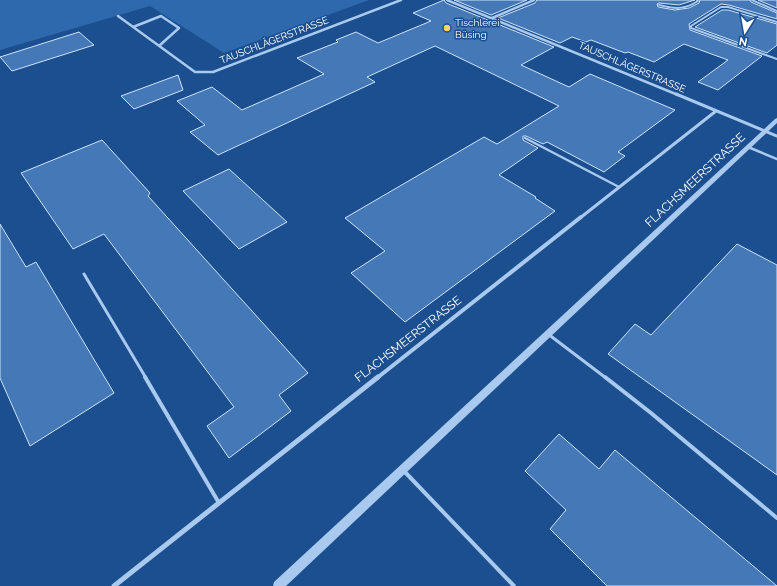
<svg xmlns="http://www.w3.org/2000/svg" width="777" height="586" font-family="Raleway,sans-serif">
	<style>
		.green { fill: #2e69ad }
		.building { fill: #4478b7; stroke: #cfe3fa }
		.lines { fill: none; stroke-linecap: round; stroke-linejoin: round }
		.service-far3 { stroke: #a9c9ee; stroke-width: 2 }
		.service-far2 { stroke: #a9c9ee; stroke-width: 2.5 }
		.service-far1 { stroke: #a9c9ee; stroke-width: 3 }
		.service { stroke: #a9c9ee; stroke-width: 4 }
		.minor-far3 { stroke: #a9c9ee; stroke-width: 2.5 }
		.minor-far2 { stroke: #a9c9ee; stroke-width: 3 }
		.minor-far1 { stroke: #a9c9ee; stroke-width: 4 }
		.minor { stroke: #a9c9ee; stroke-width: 5 }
		.tertiary { fill: #a9c9ee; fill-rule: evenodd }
		.poi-dot { fill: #ffd166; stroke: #1b4f8f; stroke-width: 1.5 }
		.labels { text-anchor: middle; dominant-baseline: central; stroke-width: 3; stroke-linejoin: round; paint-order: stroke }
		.far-poi-label { font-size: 10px; fill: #fff; stroke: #1b4f8f; text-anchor: start }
		.far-street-label { font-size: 10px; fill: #fff; stroke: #1b4f8f }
		.street-label { font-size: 12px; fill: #fff; stroke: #1b4f8f }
	</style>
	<rect width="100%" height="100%" fill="#1b4f8f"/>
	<path class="green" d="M0 0H369L224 53 150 6 0 50Z"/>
	<path class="building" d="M444 0 446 3 554 47 521 65 569 87 590 74 675 110 618 152 625 156 604 172 547 142 543 144 526 136H523V140L538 148 499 175 536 197 535 198 555 211 405 322 351 273 385 251 345 218 484 137 497 144 559 106 435 46 367 77 375 82 218 155 190 132 205 125 177 101 212 87 242 110 324 74 297 58 338 42 336 40 356 32 378 43 431 21 413 13Z
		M454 0H527L491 15Z
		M537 0H695L679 5 659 3 657 4 658 7 675 10 689 8 699 3 700 0H750L751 2 777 13V19L729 5 721 4 689 24 690 30 762 56 718 90 698 82 728 60 684 44 654 62 628 52 625 53 591 40 586 42 572 37 560 43 498 18 535 3Z
		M758 0H777V8Z
		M722 10H728L777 24V45L767 53 695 27Z
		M79 32 94 45 12 71 0 57Z
		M178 75 183 90 134 109 121 96Z
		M102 140 150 193 148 196 308 373 279 395 291 411 229 458 207 426 234 407 104 234 73 249 21 173Z
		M229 169 287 222 239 249 183 191Z
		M0 224 26 267 36 262 114 393 30 446 0 378Z
		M737 244 777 265V475L608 354 635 324 651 335Z
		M559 434 599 469 615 450 777 586H607L550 529 566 510 525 471Z"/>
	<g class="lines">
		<path class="service-far3" d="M752 0 777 11
			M659 5C675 9 684 10 698 1L697 0
			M777 22 728 7H721L691 26V28L777 59"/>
		<path class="service-far2" d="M525 138 619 187
			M748 147 777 159"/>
		<path class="service-far1" d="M84 274 146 378
			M548 334 606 378"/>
		<path class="service" d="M145 377 219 503
			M605 377 651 413 777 518
			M403 470 514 586"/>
		<path class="minor-far3" d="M447 0 678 95
			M118 16 195 72H213L401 0
			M492 18 534 0
			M133 27 161 16 179 28 159 46"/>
		<path class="minor-far2" d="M676 94 777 136
			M580 218 716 111"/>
		<path class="minor-far1" d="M377 378 581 217"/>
		<path class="minor" d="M114 586 378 377"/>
		<path class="tertiary" d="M777 118V123L286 586H273L274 582 775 119Z"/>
	</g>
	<circle class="poi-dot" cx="447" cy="28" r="4"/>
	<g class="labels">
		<g class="far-poi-label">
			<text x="455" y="22">Tischlerei<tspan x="455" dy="12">Büsing</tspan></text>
		</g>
		<g class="far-street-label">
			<text transform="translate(274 40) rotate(-21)">TAUSCHLÄGERSTRASSE</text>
			<text transform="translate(632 67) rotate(23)">TAUSCHLÄGERSTRASSE</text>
		</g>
		<g class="street-label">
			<text transform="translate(695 180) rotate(-43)">FLACHSMEERSTRASSE</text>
			<text transform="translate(408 339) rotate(-38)">FLACHSMEERSTRASSE</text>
		</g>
	</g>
	<g transform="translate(745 32) rotate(191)" stroke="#1b4f8f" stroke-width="3" paint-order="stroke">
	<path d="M0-3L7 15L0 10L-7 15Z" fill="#ffffff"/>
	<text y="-6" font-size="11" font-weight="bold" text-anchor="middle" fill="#ffffff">N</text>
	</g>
</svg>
